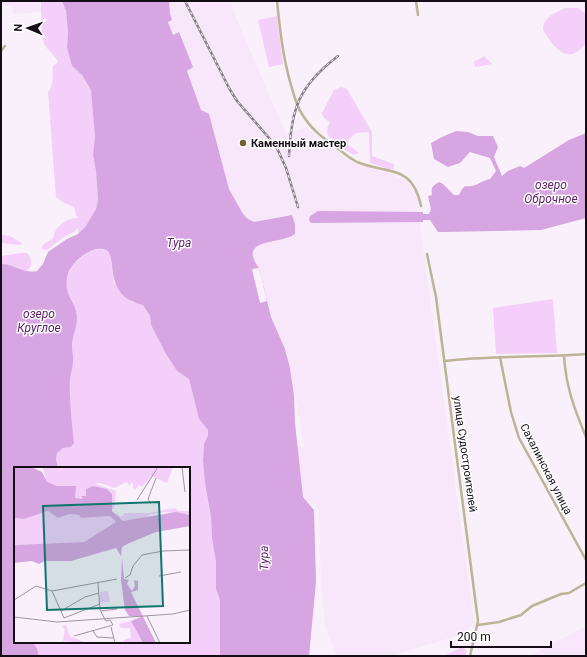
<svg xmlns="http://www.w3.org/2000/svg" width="587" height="657" font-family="Roboto,sans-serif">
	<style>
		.built { fill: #f8e6fb }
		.green { fill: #f3cff9 }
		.water { fill: #d7a5e1 }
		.pier { fill: #faf0fb }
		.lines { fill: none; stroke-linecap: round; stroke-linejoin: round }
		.street { stroke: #bcb494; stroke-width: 2.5 }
		.rail-casing { stroke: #877e88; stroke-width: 2.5 }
		.rail { stroke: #fff; stroke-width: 1; stroke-dasharray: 3; stroke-linecap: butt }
		.poi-dot { fill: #6f622f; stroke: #fff; stroke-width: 1.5 }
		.labels { text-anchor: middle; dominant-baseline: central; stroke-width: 3; stroke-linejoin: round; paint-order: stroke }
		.poi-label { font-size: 11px; font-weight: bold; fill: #150d16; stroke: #fff; text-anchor: start }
		.street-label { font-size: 11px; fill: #150d16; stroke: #fff }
		.water-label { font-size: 12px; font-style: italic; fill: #591e64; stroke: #fff }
		.inset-road { fill: none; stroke: #9e959f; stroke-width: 1 }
		.view { fill: #0f766e; fill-opacity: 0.15; stroke: #0f766e; stroke-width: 2 }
		.inset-edge { fill: none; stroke: #150d16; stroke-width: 2 }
	</style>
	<rect width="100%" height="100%" fill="#faf0fb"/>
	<path class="built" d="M1 1H40L42 12 13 14 12 6H1Z
		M169 1H231L235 15 286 134 307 127 318 138 355 164 388 173 407 181 416 196 474 622 467 630 457 636 400 653 395 656H336L325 625 321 582 319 509 310 502H300L293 447 304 446 290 368 285 349 271 317 259 268 254 262 253 255 254 248 259 244 291 238 295 234 294 220 288 215 254 222 248 219 243 214 229 189 209 114 201 110 187 71 193 67 179 33 173 35 168 21 170 14Z
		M586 626V656H530Z"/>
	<path class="green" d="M41 1H62L66 11 68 32 67 48 72 66 82 75 91 90 94 114 95 136 93 155 96 171 98 200 96 209 92 218 86 226 78 234V228L74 232 64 237 47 250 42 249C42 241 48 244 52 239 54 237 54 233 56 230 60 223 69 218 77 218L74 207 64 203 56 197 48 92C54 86 52 75 53 66L58 62C55 55 49 52 45 45 41 38 41 10 41 1Z
		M565 8H578L585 13 586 43C568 67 554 48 543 30 543 17 555 13 565 8Z
		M277 16 283 64 269 67 258 20Z
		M484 56 492 64 475 67 474 61 478 60Z
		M341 87 347 89 372 132V156L394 164V169H389L370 163 369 132 356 133 349 139 348 145 359 153 354 155C343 149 319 137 330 123L323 117 322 113 334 90Z
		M1 235 10 236 22 243 20 245 1 243Z
		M100 249 106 250 110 255 114 283 132 302 143 304 150 316 151 325 166 354 177 371 189 379 199 419 208 430V435L204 444 203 461 205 483 211 517 212 538 216 562V589L220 600V656H39L37 648 32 642H189V468H58L56 459 57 453 63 448 71 447 74 443 70 403V378L73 361 72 347 76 311 70 299 66 288V282L71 266 88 252Z
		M21 253H27C32 258 34 267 26 271L17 267 1 264V256Z
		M553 299 557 353 496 354 493 308Z
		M462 647 466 650V656H444Z"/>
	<path class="water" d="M62 1H169L170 14 172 20 168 22 173 35 179 32 193 67 187 71 201 110 209 114 229 189 243 214 248 219 254 222 292 215 295 224V234C282 245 236 237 259 268L271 317 285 349 290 368 294 395 295 423 303 497 314 510 316 582 309 656H220V600L216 589V562L212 538 211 517 205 483 203 461 204 444 208 435V430L199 419 189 379 177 371 166 354 151 325 150 316 143 305C140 304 135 303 132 301 105 289 117 256 106 250 93 244 71 262 68 274 62 296 76 300 77 317 77 328 72 336 72 347 72 352 74 357 73 362 73 368 70 374 70 380 69 401 72 422 74 443L71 447 63 448 57 453 56 459 58 468H15V642H32L37 648 39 656H1V264C15 264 24 274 37 271L43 264 48 252 67 239 78 234 86 226 96 209 98 200 96 171 93 155 95 136 91 90 82 75 72 66 67 48 68 32 66 11Z
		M456 131 468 132 478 136H493L498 147 494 157 502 176 508 171 520 166 524 168 569 140 586 133V218L541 230 443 232H438L430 220H423V222L311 223 309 220 310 216 318 211 423 212V214H429L431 209 428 196 432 195C431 188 432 186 439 182L443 184 454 195H459L462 189 465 186C476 188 480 181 490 179L496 171 490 158 470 152 460 163 448 167 434 159 431 143 442 137Z"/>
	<path class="pier" d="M259 268 267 301 260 303 252 269Z"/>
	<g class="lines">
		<path class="street" d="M277 1C280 30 283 58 291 85 294 95 296 105 302 114 312 131 326 140 341 151 346 155 351 159 357 162 388 175 412 163 421 206
			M416 1 418 15
			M1 51 5 46
			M427 254 436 297 478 621 470 656
			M564 356C566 387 574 408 586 437
			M500 357 511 412 519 438 586 560
			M444 361C491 355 539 358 586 354
			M478 625 499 622 521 615 532 606 561 594 569 593 586 583"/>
		<defs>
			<path id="rail" d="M185 1 229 88 237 101 276 146 286 168 298 207
				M289 156C291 108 299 86 338 56"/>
		</defs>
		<use href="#rail" class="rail-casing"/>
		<use href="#rail" class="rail"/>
	</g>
	<circle class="poi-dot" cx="243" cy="143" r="4"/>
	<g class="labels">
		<g class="poi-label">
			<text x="251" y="143">Каменный мастер</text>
		</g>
		<g class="street-label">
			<text transform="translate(465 454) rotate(82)">улица Судостроителей</text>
			<text transform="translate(546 469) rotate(63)">Сахалинская улица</text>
		</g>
		<g class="water-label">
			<text x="551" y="185">озеро<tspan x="551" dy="14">Оброчное</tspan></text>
			<text x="179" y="243">Тура</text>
			<text x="39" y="314">озеро<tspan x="39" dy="14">Круглое</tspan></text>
			<text transform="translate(264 558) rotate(-91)">Тура</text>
		</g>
	</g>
	<g transform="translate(14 467)">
		<rect width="176" height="176" fill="#faf0fb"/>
		<path d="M25 0H159L153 16 137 9 128 20 124 18 122 22 119 21V17L117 15 116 19 113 15 100 21 92 18 85 16 81 17 102 24 100 42H97L98 27 93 22 80 19 75 21 72 29H67L69 32 60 31 61 19 52 21 33 16 29 1ZM161 41 164 44H176V48L152 45 137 47 130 52 110 54 104 50 101 44 107 50 111 46H135ZM34 44 44 51 56 47 65 48 67 51 96 49 102 55 70 75 0 78V51L10 52ZM94 124 96 135 86 136V125ZM117 154 118 156 129 176H109L111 172 117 171 116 161H107L105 157ZM52 158 56 169 72 176 49 174 51 162 48 159Z" fill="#f3cff9"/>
		<path d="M0 0H17L28 5 33 15 43 19H62L61 31 69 32 67 29H72V22L79 19 93 22 98 27V44L109 54 162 45 176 48V59L142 65 113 77 108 80 107 89 102 81 57 94H31L25 97 18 94 0 96V78L70 75 102 55 96 49 67 51 65 48 56 47 44 51 34 44 10 52 0 51ZM108 91 110 112 115 113 113 117 118 124 121 119 120 113 124 114V123L117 125 142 176H129L117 154 127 150 115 149 111 143 107 114Z" fill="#d7a5e1"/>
		<path class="inset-road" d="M168 0 171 25M123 33 144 0M137 37 134 32 142 11M145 109 167 105M111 111 116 108 119 99 128 88 149 84 176 83M38 124 50 151 86 137M0 133 22 119 38 124 103 112M47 144 71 130 85 126M87 144 103 142M133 149 146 176M0 150 43 155 159 147 176 143M97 160 101 176M79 164 83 170 99 171M60 169 99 158 96 153 92 154 86 143 84 116"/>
		<path class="view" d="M145 35 149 139 33 143 29 39Z"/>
		<rect width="176" height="176" class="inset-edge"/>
	</g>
	<rect width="587" height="657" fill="none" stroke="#150d16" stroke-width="4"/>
	<g transform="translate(28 28) rotate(272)" stroke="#ffffff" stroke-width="3" paint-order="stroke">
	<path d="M0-3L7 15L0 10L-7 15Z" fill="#150d16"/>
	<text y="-6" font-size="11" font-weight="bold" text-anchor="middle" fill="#150d16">N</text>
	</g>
	<path d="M451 641v6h100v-6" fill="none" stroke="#150d16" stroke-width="2"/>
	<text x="457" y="641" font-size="12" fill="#150d16" stroke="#ffffff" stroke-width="3" paint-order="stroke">200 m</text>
</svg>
